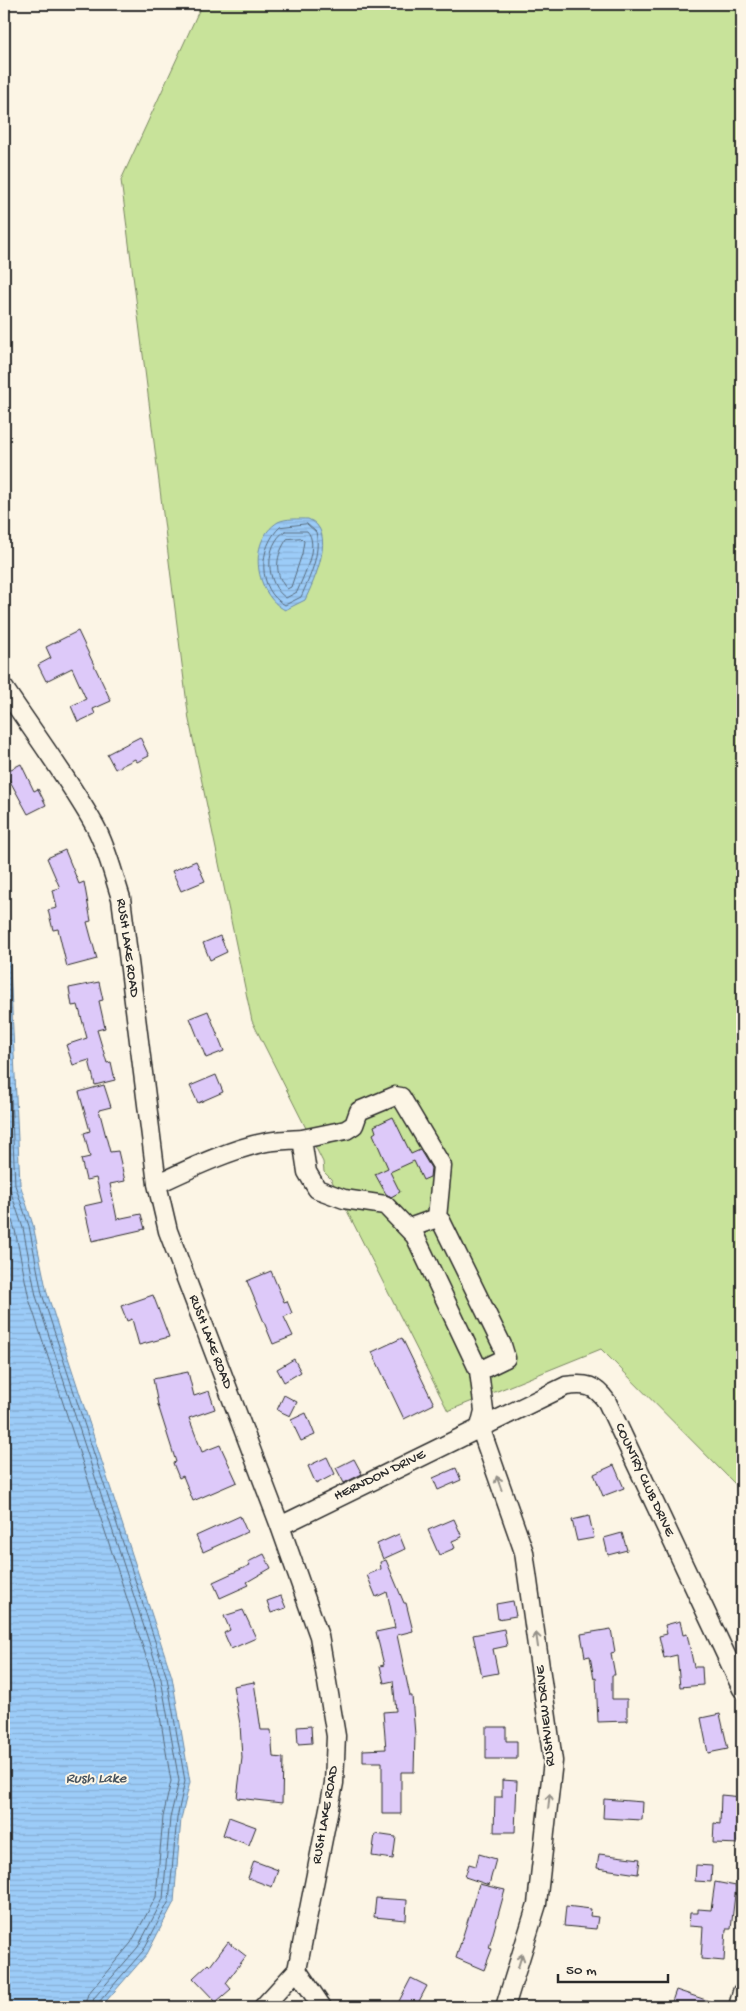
<svg xmlns="http://www.w3.org/2000/svg" width="746" height="2011" font-family="'Gochi Hand',sans-serif">
	<style>
		.grass { fill: #c8e39a; stroke: #7a8762 }
		.water { fill: url(#water-rules); stroke: #6f8ca6 }
		.lines { fill: none; stroke-linecap: round; stroke-linejoin: round }
		.shore { stroke: #586b7d; stroke-width: 1 }
		.building { fill: #ddc9f9; stroke: #2b2b2b }
		.minor-casing { stroke: #2b2b2b; stroke-width: 21 }
		.minor { stroke: #fcf5e5; stroke-width: 18 }
		.oneway { stroke: #949088 }
		.labels { text-anchor: middle; dominant-baseline: central; stroke-width: 4; stroke-linejoin: round; paint-order: stroke }
		.street-label { font-size: 14px; fill: #2b2b2b; stroke: #fcf5e5 }
		.water-label { font-size: 15px; font-style: italic; fill: #47535e; stroke: #fcf5e5 }
	</style>
	<defs>
		<pattern id="water-rules" width="6" height="5" patternUnits="userSpaceOnUse" patternTransform="scale(1.25)"><rect width="6" height="5" fill="#9cccf8"/><path d="M0 2.5h6" fill="none" stroke="#87afd5"/></pattern>
	</defs>
	<rect width="100%" height="100%" fill="#fcf5e5"/>
	<filter id="ink" filterUnits="userSpaceOnUse"><feTurbulence type="fractalNoise" baseFrequency=".02" numOctaves="2"/><feDisplacementMap in="SourceGraphic" scale="10" xChannelSelector="R" yChannelSelector="G"/><feConvolveMatrix kernelMatrix="1 2 1 2 8 2 1 2 1" color-interpolation-filters="sRGB"/></filter>
	<g filter="url(#ink)">
		<path class="grass" d="M202 4H742V1491L601 1349 448 1411 331 1179 324 1172 323 1162 252 1021 189 720 121 180Z"/>
		<path class="water" d="M308 519C338 530 314 581 305 600L285 610C256 595 246 542 278 522 286 518 299 519 308 519Z
			M4 901 8 922 20 1184 33 1225 47 1293 172 1677 190 1782 181 1819 174 1902 147 1954 101 2007H4Z"/>
		<g class="lines">
			<path class="shore" d="M307 524 316 532C321 553 310 577 301 597L285 605C257 590 258 547 280 527Z
				M285 531H307C320 544 303 577 297 592L286 598C265 584 264 545 285 531Z
				M301 538 304 541 302 554 291 587 287 589C273 573 276 555 287 539Z
				M4 939 15 1185 29 1226 42 1294 167 1678 185 1781 177 1818 169 1901 143 1951 99 2002 98 2007
				M4 1078 9 1187 23 1228 36 1296 161 1679 179 1781 170 1818 163 1899 138 1947 94 1998 91 2007
				M4 1195 15 1230 29 1299 154 1681 171 1781 163 1817 156 1897 131 1943 88 1994 84 2007"/>
		</g>
		<path class="building" d="M78 631 111 701 93 709 95 714 78 722 71 706 86 699 72 668 46 681 38 665 51 658 46 647Z
			M140 737 149 756 137 762 135 759 115 769 107 754Z
			M21 764 34 791 38 789 46 805 28 814 5 772Z
			M65 850 79 884 84 882 91 921 87 922 97 959 67 967 58 929 53 930 48 910 57 908 53 890 60 888 47 858Z
			M196 861 205 881 181 891 172 871Z
			M220 936 227 952 210 960 203 943Z
			M99 982 103 1000 99 1001 105 1028 97 1030 107 1063 111 1062 115 1080 95 1085 89 1060 73 1065 66 1045 87 1038 78 1005 72 1006 69 988Z
			M208 1011 224 1051 206 1058 190 1018Z
			M216 1075 223 1092 198 1103 190 1086Z
			M104 1085 111 1107 99 1110 110 1152 118 1151 125 1181 110 1184 117 1219 141 1214 145 1229 92 1241 84 1206 102 1202 96 1178 86 1180 81 1159 90 1157 84 1133 90 1131 79 1092Z
			M393 1117 411 1154 420 1150 431 1168 430 1177 423 1180 414 1161 390 1172 400 1192 391 1197 386 1194 375 1174 388 1168 373 1134 376 1132 374 1126Z
			M271 1271 284 1302 287 1301 292 1313 284 1317 293 1336 273 1344 247 1281Z
			M153 1295 169 1337 139 1345 132 1319 127 1321 121 1306Z
			M402 1338 434 1404 404 1419 372 1352Z
			M294 1359 301 1372 284 1382 277 1369Z
			M188 1372 194 1396 209 1391 215 1409 189 1418 202 1452 220 1445 237 1482 193 1501 183 1476 179 1478 173 1463 176 1462 158 1405 153 1379Z
			M284 1395 297 1402 290 1416 277 1410Z
			M306 1413 315 1435 301 1441 291 1420Z
			M327 1457 335 1474 316 1484 308 1466Z
			M354 1459 362 1474 344 1483 336 1468Z
			M614 1465 624 1488 603 1496 594 1474Z
			M456 1468 461 1480 438 1490 433 1478Z
			M240 1516 247 1532 203 1552 196 1536Z
			M589 1516 594 1538 577 1541 572 1520Z
			M454 1519 462 1537 452 1541 455 1548 439 1555 428 1530Z
			M622 1533 627 1550 608 1555 604 1538Z
			M399 1534 405 1549 383 1559 377 1544Z
			M264 1554 271 1568 247 1582 249 1585 220 1598 213 1582 250 1565 248 1562Z
			M386 1560 404 1603H406L413 1631 397 1635 410 1696H412L415 1735 414 1772H401V1814H382V1762H363V1750L386 1749 383 1712 396 1711 393 1681 384 1683 380 1666 384 1665 376 1632 395 1628 387 1592 376 1597 367 1575 381 1569 380 1562Z
			M281 1596 286 1608 271 1613 267 1601Z
			M513 1601 516 1616 498 1619 496 1604Z
			M243 1610 256 1638 231 1649 224 1633 230 1630 224 1616Z
			M680 1621 683 1635 687 1634 694 1667H702L703 1685 680 1687 677 1655 664 1658 659 1636 667 1634 665 1625Z
			M504 1629 507 1646 493 1649 498 1673 482 1676 473 1635Z
			M611 1629 615 1652 611 1653 615 1675H612V1699H627V1721L598 1722 596 1678 594 1679 590 1656 585 1657 581 1634Z
			M254 1682 261 1730H271L273 1757 283 1758 282 1803 237 1798 242 1758 240 1724 233 1686Z
			M720 1714 728 1749 708 1753 701 1718Z
			M311 1726 312 1743 298 1744 297 1727Z
			M486 1727H506V1741H517V1759H486Z
			M502 1780 517 1781 515 1832H494L495 1797H502Z
			M721 1795 742 1797 741 1844 713 1843 714 1823 720 1824Z
			M604 1799 643 1802 642 1820 603 1818Z
			M229 1817 256 1827 249 1845 223 1835Z
			M375 1834 396 1837 393 1859 372 1856Z
			M479 1854 496 1859 489 1885 465 1877 469 1864 476 1866Z
			M599 1854 640 1859 638 1874 597 1868Z
			M254 1861 278 1870 272 1887 248 1878Z
			M696 1865 712 1866 711 1882 695 1881Z
			M715 1882 736 1886 731 1929H726L724 1961 701 1959 703 1927 689 1926 690 1913H698V1909L711 1910Z
			M479 1884 505 1890 489 1948 492 1949 484 1970 456 1958Z
			M376 1898 407 1900 406 1920 374 1917Z
			M566 1906 591 1909 590 1916 598 1917 596 1929 564 1926Z
			M228 1942 246 1956 226 1983 231 1989 216 2002 193 1978 208 1964 210 1966Z
			M411 1978 427 1986 416 2007H396Z
			M676 1990 721 2005 720 2007H670Z"/>
		<g class="lines">
			<defs>
				<path id="minor" d="M4 688C34 733 68 778 95 826 107 848 113 874 121 898L157 1184 168 1231 280 1526 319 1636 329 1694 336 1736 334 1783 297 1970 322 2007
					M302 1139 346 1130 354 1125 359 1111 395 1096 401 1097 442 1166 437 1218
					M157 1184C189 1169 233 1148 267 1142 278 1140 290 1140 302 1139L307 1172 317 1189 344 1199 385 1205 415 1236 479 1371 484 1411 480 1427
					M409 1228 437 1218 441 1221 502 1345 506 1358 479 1371
					M480 1427 524 1552 553 1761 537 1904 505 2007
					M280 1526 566 1386C586 1383 595 1385 607 1402L742 1689
					M263 2007 297 1970
					M738 2007 742 1992"/>
			</defs>
			<use href="#minor" class="minor-casing"/>
			<use href="#minor" class="minor"/>
		</g>
		<defs><path id="oneway-shaft" d="M-6 0H5M1.5-3L5.5 0L1.5 3" fill="none" stroke-width="1.6" stroke-linecap="round" stroke-linejoin="round" transform="scale(1.25)"/></defs>
		<g class="oneway">
			<use href="#oneway-shaft" transform="translate(499 1483) rotate(-110)"/>
			<use href="#oneway-shaft" transform="translate(537 1640) rotate(-98)"/>
			<use href="#oneway-shaft" transform="translate(549 1801) rotate(-84)"/>
			<use href="#oneway-shaft" transform="translate(520 1961) rotate(-73)"/>
		</g>
	</g>
	<g class="labels">
		<g class="street-label">
			<text transform="translate(127 948) rotate(82)">RUSH LAKE ROAD</text>
			<text transform="translate(210 1342) rotate(69)">RUSH LAKE ROAD</text>
			<text transform="translate(380 1476) rotate(-26)">HERNDON DRIVE</text>
			<text transform="translate(644 1480) rotate(65)">COUNTRY CLUB DRIVE</text>
			<text transform="translate(546 1716) rotate(-96)">RUSHVIEW DRIVE</text>
			<text transform="translate(326 1815) rotate(-80)">RUSH LAKE ROAD</text>
		</g>
		<g class="water-label">
			<text x="96" y="1779">Rush Lake</text>
		</g>
	</g>
	<rect width="746" height="2011" fill="none" stroke="#fcf5e5" stroke-width="20"/>
	<rect x="10" y="10" width="726" height="1991" fill="none" stroke="#2b2b2b" stroke-width="2" filter="url(#ink)"/>
	<path d="M558 1974v8h110v-8" fill="none" stroke="#2b2b2b" stroke-width="2.5"/>
	<text x="566" y="1974" font-size="15" fill="#2b2b2b" stroke="#fcf5e5" stroke-width="4" paint-order="stroke">50 m</text>
</svg>
